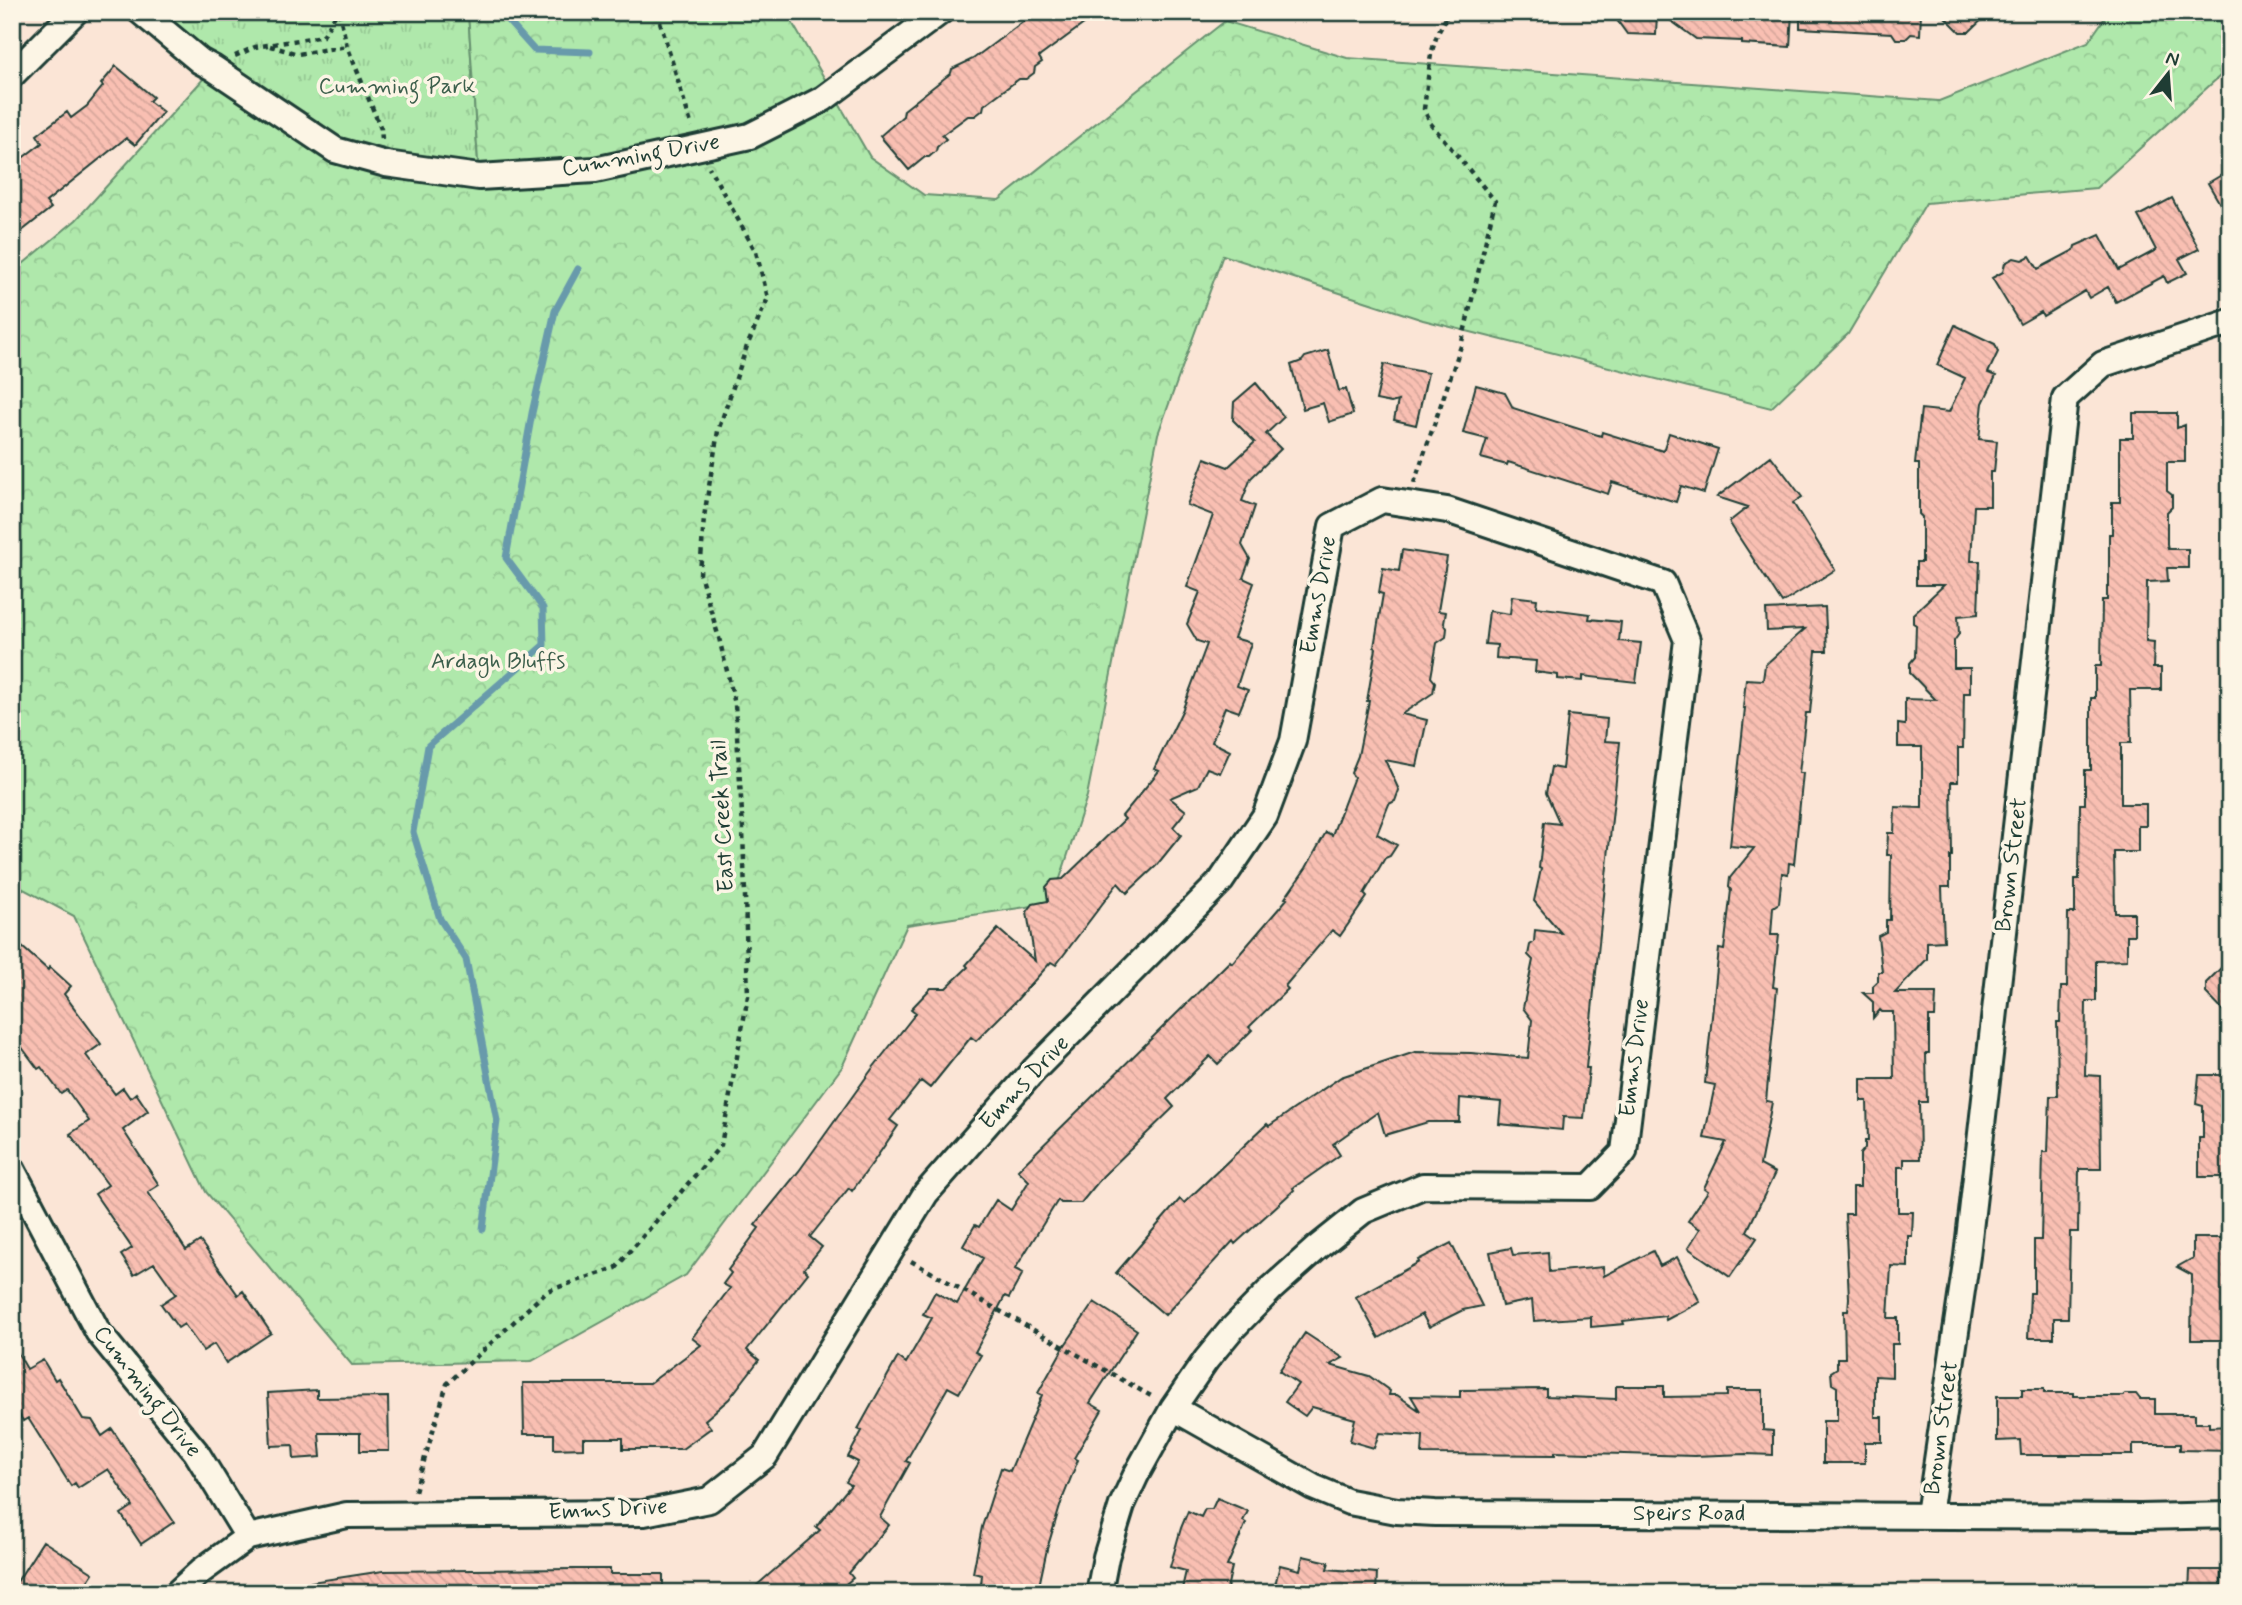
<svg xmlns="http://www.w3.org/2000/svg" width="2242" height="1605" font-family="Mynerve,sans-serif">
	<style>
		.grass { fill: url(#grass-tufts); stroke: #679270; stroke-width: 2 }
		.forest { fill: url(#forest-crowns); stroke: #679270; stroke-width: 2 }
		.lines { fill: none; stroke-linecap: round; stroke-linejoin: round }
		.stream { stroke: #689aab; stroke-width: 7 }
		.building { fill: url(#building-back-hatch); stroke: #1f3d34; stroke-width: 2 }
		.street-casing { stroke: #1f3d34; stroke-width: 30 }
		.path { stroke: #1f3d34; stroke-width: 4.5; stroke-dasharray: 5 5; stroke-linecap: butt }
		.street { stroke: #fcf5e5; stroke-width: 24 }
		.labels { text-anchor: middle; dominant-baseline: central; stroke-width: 7; stroke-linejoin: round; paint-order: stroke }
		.park-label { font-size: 23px; fill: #3c5f4c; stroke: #fcf5e5 }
		.street-label { font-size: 23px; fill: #1f3d34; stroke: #fcf5e5 }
	</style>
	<defs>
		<pattern id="grass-tufts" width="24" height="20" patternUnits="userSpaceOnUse" patternTransform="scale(1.75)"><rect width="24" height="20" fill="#afe8ab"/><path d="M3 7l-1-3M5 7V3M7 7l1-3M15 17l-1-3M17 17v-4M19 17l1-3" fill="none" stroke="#96c894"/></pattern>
		<pattern id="forest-crowns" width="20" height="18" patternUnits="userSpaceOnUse" patternTransform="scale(1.75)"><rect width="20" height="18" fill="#afe8ab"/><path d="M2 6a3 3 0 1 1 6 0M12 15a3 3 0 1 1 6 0" fill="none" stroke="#96c894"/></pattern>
		<pattern id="building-back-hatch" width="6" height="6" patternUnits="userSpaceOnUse" patternTransform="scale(1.75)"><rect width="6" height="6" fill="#f9bfb2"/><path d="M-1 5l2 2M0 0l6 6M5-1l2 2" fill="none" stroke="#d5a59a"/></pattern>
	</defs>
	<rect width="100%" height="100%" fill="#fbe5d6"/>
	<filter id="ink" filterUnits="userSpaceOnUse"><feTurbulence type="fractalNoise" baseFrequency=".0143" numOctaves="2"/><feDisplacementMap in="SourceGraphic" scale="14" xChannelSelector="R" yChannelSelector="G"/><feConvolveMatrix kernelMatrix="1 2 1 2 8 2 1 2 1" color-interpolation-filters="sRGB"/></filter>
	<g filter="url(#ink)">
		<path class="grass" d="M142 12H468L479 177 335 150Z"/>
		<path class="forest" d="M468 12H786L870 157 924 195 999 200 1225 21 1347 58 1939 101 2088 42 2109 12H2230V67L2096 188 1926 203 1848 334 1771 408 1423 320 1223 255 1158 434 1087 796 1052 903 907 925 842 1067 686 1275 532 1361 352 1365 206 1192 74 916 12 883V273L76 220 213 68 335 150 479 176Z"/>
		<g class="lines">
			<path class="stream" d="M500 12 534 50 590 52
				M483 1229 497 1121 466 959 440 919 413 832 428 746 544 645 543 608 506 558 532 413 555 311 578 269"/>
		</g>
		<path class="building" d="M1036 12H1100L1039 57 1042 62 1035 67 1034 73 1026 79H1019L984 105 983 110 975 116H968L942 135 946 139 937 147 936 151 929 157H925L909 170 880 136 903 116 904 110 951 73 952 69 973 59Z
			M1611 12H1657L1656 35 1627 34Z
			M1659 12H1792L1790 47 1742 44V41L1696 39Z
			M1800 12H1921L1920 35 1911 34 1906 39H1896L1892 33 1800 28Z
			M1940 12H1990L1969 32H1960Z
			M116 66 153 97 149 101 163 112 135 145 126 138 46 202 51 208 12 239V166L42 143 37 135 67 112 71 118 87 106 103 86 101 84Z
			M2230 170V221L2208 183Z
			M2172 198 2199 249 2179 259 2187 273 2167 283 2164 276 2116 302 2108 287 2089 298 2085 291 2043 316 2041 312 2020 324 1992 278 2003 272 2005 263 2014 258 2022 260 2030 256 2038 269 2074 250 2075 246 2100 235 2119 270 2156 250 2138 216Z
			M1955 325 1995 344 1998 352 1988 373 1996 376 1983 403 1979 439 1997 441 1994 472H1990V506H1974L1971 561H1980L1978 614 1958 616 1959 634 1954 641V668H1970V693H1964L1963 748H1958V782H1951L1952 856H1950V887H1942L1944 941 1927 942V959L1895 993H1936L1935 1017H1929V1053H1926L1927 1102H1919L1920 1159H1904V1167H1898V1212H1913L1912 1236H1908V1267L1891 1266 1888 1318H1898V1344H1892V1377L1875 1376V1417H1882V1442H1865V1463H1823V1421H1837V1387L1832 1384 1831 1372 1837 1368V1358H1845L1844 1311H1848L1849 1298 1845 1214H1853V1187H1860V1154L1865 1148V1141H1868L1867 1101H1861V1079H1894L1893 1012H1882L1880 1010 1873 1018V1002L1863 993H1873V986L1878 981V972H1882L1878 936 1886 932V920H1890L1891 855H1887L1888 833H1894L1895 807 1922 808V747H1898V724L1905 725V699L1936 700 1910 673V663L1915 657 1916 625 1913 623V614L1944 585H1916V562H1922V517L1919 514V464H1915L1921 409 1949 412 1965 378 1937 365Z
			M1328 350 1339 391 1346 389 1353 414 1329 422 1323 403 1303 409 1291 365 1302 361 1305 357Z
			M1384 364 1428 373 1416 425 1394 420 1398 401 1391 403 1376 400Z
			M1256 383 1284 417 1266 434 1281 449 1251 478 1242 501 1255 506 1242 545 1250 559 1243 578 1254 583 1234 638 1251 643 1237 686 1248 690 1239 712 1225 707 1212 742 1230 751 1220 773 1207 768 1198 786 1170 798 1186 811 1173 827 1181 835 1156 866 1127 893 1118 883 1056 965 1051 962 1015 1002 976 1041 971 1037 930 1088 921 1081 890 1120 898 1126 874 1161 852 1191 849 1188 810 1237 822 1247 804 1269 808 1273 747 1350 759 1360 729 1399 705 1420 711 1428 682 1449H623V1438H583V1448L554 1449V1434H524L523 1383H650L701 1345 692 1338 730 1288 723 1284 731 1273 728 1270 759 1228 755 1225 799 1171 872 1069 916 1013 911 1009 931 988H946L968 967 966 965 998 929 1035 961 1027 912 1033 904 1048 901 1046 887 1052 880 1063 879 1125 819 1122 816 1159 771 1154 769 1182 711 1207 644 1197 641 1187 624 1200 592 1187 587 1213 515 1187 505 1205 458 1228 467 1255 442 1233 420 1234 402Z
			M1476 385 1505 393 1513 408 1601 436 1602 432 1663 451 1669 433 1718 449 1704 493 1681 486 1676 502 1612 482 1608 494 1508 462 1507 465 1481 458 1487 439 1463 433Z
			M2133 413H2177V428L2185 425V462H2167V491L2172 495V507L2167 512V544L2168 549H2188V568H2167L2168 581 2147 582 2146 641 2154 642 2153 668H2161V690H2130L2131 743H2121V804H2146V826H2138V852H2114L2115 913H2134V935H2127V960L2096 961V1001H2086L2085 1075 2100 1076 2101 1169H2079L2078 1232H2070L2068 1318H2054V1338H2028L2030 1293H2034V1240H2041L2043 1152H2048L2050 1096H2058L2057 1022H2060L2061 987H2067L2068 913H2075V879H2079L2080 804H2085V770H2091V698H2095V666H2101L2102 600H2107V587H2109V534H2112V502H2120V438H2133Z
			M1771 456 1802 497 1793 503 1835 570 1782 603 1729 522 1748 507 1717 497Z
			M1402 550 1447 557 1438 611 1446 612 1444 623 1447 628 1446 637 1437 643 1431 677 1435 682 1433 693 1402 714 1427 720 1417 766 1385 760 1399 790 1395 801 1389 804 1377 834 1397 845 1390 856 1385 858 1364 894 1367 897 1340 936 1332 930 1285 986 1288 989 1249 1027 1252 1030 1218 1064 1210 1056 1167 1099 1174 1107 1103 1176 1081 1203H1061L1058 1200 1015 1269 1023 1273 1009 1298 1005 1296 975 1352 981 1355 959 1393 948 1387 906 1461 910 1463 880 1517 889 1525 849 1573 853 1578 835 1593H748L820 1530 816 1527 851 1485 846 1482 858 1462 848 1457 862 1431 858 1429 898 1357 906 1363 932 1318 923 1314 935 1292 957 1304 983 1258 963 1246 975 1225 979 1227 996 1200 1011 1210 1029 1181 1018 1170 1230 961 1232 963 1287 899 1285 898 1306 868 1326 832 1332 835 1354 777 1351 773 1358 756 1369 701H1367L1376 648 1374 647 1383 594 1379 593 1383 568 1399 571Z
			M1512 596 1537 599 1536 607 1590 614 1589 619 1621 622 1619 641 1641 643 1636 682 1583 676V681L1558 679V675L1535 672 1536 661 1496 658 1497 645 1485 644 1489 611 1510 614Z
			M1825 607 1827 651H1816L1810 713H1806L1799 773H1803L1794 864 1789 863 1788 874 1782 873 1779 903 1773 907 1771 935H1779L1773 987 1777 988 1766 1101 1772 1102 1760 1165 1775 1173 1747 1231 1757 1238 1730 1277 1688 1248 1700 1229 1688 1221 1708 1191 1704 1188 1726 1142 1704 1138 1715 1085 1705 1083 1719 949 1724 950 1731 890 1729 887 1730 878 1754 848 1730 846 1745 708H1743L1746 679 1763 680 1765 665 1805 629 1767 631 1766 610Z
			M1568 715 1607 719 1605 741 1620 742 1586 1068H1589L1584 1118 1563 1117 1562 1130 1499 1124 1501 1102 1460 1098 1459 1122H1428L1385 1135 1378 1112 1333 1144 1340 1155 1293 1188 1294 1190 1235 1244 1233 1241 1165 1315 1116 1273 1180 1199 1184 1203 1267 1124 1269 1126 1341 1077 1415 1052 1471 1053 1528 1058 1532 1020 1523 1008 1533 960 1528 955 1530 945 1534 942 1535 930 1561 933 1534 901 1541 869 1539 868 1544 822 1560 824 1546 793 1551 767 1562 769Z
			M12 938 48 970 50 967 71 986 64 994 101 1044 86 1055 115 1094 123 1088 130 1098 136 1093 148 1111 123 1130 159 1185 148 1192 186 1250 200 1241 238 1295 243 1291 271 1333 226 1363 214 1344 203 1351 184 1324 178 1328 161 1304 176 1294 154 1263 134 1275 121 1255 132 1248 95 1194 108 1185 70 1134 89 1121 67 1090 61 1094 41 1067 38 1069 12 1034Z
			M2230 959V1018L2206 993V983Z
			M2199 1075H2230V1177H2199V1138H2203V1106L2196 1104Z
			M2193 1238H2230V1340H2191L2192 1275 2177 1267 2193 1258Z
			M1451 1243 1482 1306 1463 1310 1429 1327 1422 1314 1379 1338 1356 1297 1419 1262 1418 1260Z
			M1511 1248 1513 1255 1548 1252 1549 1272 1603 1267 1604 1276 1653 1251 1660 1266 1677 1257 1700 1302 1666 1320 1665 1316 1623 1321 1624 1324 1591 1327V1317L1534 1321 1532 1300 1502 1306 1490 1252Z
			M1094 1302 1137 1330 1090 1403 1102 1410 1074 1458 1078 1460 1062 1500 1047 1549 1039 1586 1016 1582 1015 1593H980L982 1575 973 1573 982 1527 1001 1468 1010 1471 1042 1395 1038 1393 1065 1345Z
			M1305 1333 1343 1358 1330 1365 1369 1376 1390 1391 1389 1395H1397L1420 1411 1411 1396 1460 1397V1390L1546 1389V1396L1616 1399V1386H1664V1397L1727 1396V1390H1763V1430L1773 1431V1455L1746 1454 1694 1456 1555 1452V1455L1422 1454 1423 1436 1379 1433 1374 1448 1350 1441 1355 1419 1312 1407 1305 1416 1285 1402 1298 1384 1279 1371Z
			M12 1343 27 1369 43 1360 55 1380 58 1378 83 1419 92 1420 102 1436 112 1429 174 1522 141 1544 121 1514 133 1506 108 1469 78 1488 75 1483 71 1486 28 1418 23 1421 12 1402Z
			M2022 1389H2044V1393H2074V1396H2123L2125 1394H2136L2140 1399H2155V1414H2195V1423H2209V1427L2230 1426V1451L2180 1450V1444H2133V1455H2021L2020 1440 1997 1441V1396H2022Z
			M317 1390V1398L388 1397 389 1451H360V1433H319L321 1457 294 1459 293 1445 271 1446 268 1393Z
			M1217 1498 1248 1511 1243 1521 1246 1523 1227 1566 1232 1567 1226 1593H1181L1186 1571 1170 1567 1181 1528 1188 1511 1201 1517 1205 1509H1212Z
			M43 1541 93 1573 80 1593H27L15 1585Z
			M1303 1556 1329 1562 1327 1569 1377 1573 1376 1593H1273L1280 1565 1300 1570Z
			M576 1569H610V1574H663V1593H312L311 1582 383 1571Z
			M2190 1570H2221V1593H2189Z"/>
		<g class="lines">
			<defs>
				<path id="street" d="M141 12 200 61 213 68 335 150 386 164 479 177 595 170 750 136 823 99 940 12
					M12 75 75 12
					M12 1169 98 1332 196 1452 248 1537
					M1173 1408 1313 1487 1349 1502 1397 1511 1435 1513 2141 1517 2230 1515
					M1929 1515 1967 1256 2065 398 2103 364 2230 322
					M177 1593 201 1571 248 1537 347 1515 644 1513 709 1500 765 1456 926 1193 1035 1069 1221 881 1265 816 1293 741 1332 526 1382 500 1447 510 1663 583 1687 640 1624 1152 1590 1187 1423 1186 1363 1211 1318 1247 1271 1289 1230 1331 1206 1360 1173 1408 1136 1475 1122 1505 1106 1557 1099 1593"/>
			</defs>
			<use href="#street" class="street-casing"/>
			<path class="path" d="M339 12 347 46 381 129 382 139
				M657 12 692 127
				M270 46 298 54 347 46
				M235 56 255 47 323 36 337 12
				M1414 483 1461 346 1495 201 1431 124 1424 109 1431 54 1437 35 1449 12
				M911 1261 1151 1396
				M415 1491 447 1384 547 1291 616 1268 721 1145 748 996 743 829 735 704 719 638 700 574 704 517 718 431 747 346 768 298 756 252 709 167"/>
			<use href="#street" class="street"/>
		</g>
	</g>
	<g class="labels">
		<g class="park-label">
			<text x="397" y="87">Cumming Park</text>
			<text x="498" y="662">Ardagh Bluffs</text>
		</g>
		<g class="street-label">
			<text transform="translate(641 156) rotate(-10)">Cumming Drive</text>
			<text transform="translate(1319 595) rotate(-80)">Emms Drive</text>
			<text transform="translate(723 816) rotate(-93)">East Creek Trail</text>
			<text transform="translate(2012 865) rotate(-83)">Brown Street</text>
			<text transform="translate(1635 1058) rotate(-83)">Emms Drive</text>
			<text transform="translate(1025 1083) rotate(-47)">Emms Drive</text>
			<text transform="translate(147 1392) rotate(52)">Cumming Drive</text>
			<text transform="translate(1942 1428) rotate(-82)">Brown Street</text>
			<text transform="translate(608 1510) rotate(-3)">Emms Drive</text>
			<text x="1689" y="1514">Speirs Road</text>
		</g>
	</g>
	<rect width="2242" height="1605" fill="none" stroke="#fcf5e5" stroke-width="42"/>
	<rect x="21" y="21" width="2200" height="1563" fill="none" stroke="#1f3d34" stroke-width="2.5" filter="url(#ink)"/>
	<g transform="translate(2168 74) rotate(17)" stroke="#fcf5e5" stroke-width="5" paint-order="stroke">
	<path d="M0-5L12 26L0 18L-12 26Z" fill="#1f3d34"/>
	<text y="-10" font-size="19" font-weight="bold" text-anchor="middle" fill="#1f3d34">N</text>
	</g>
</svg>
